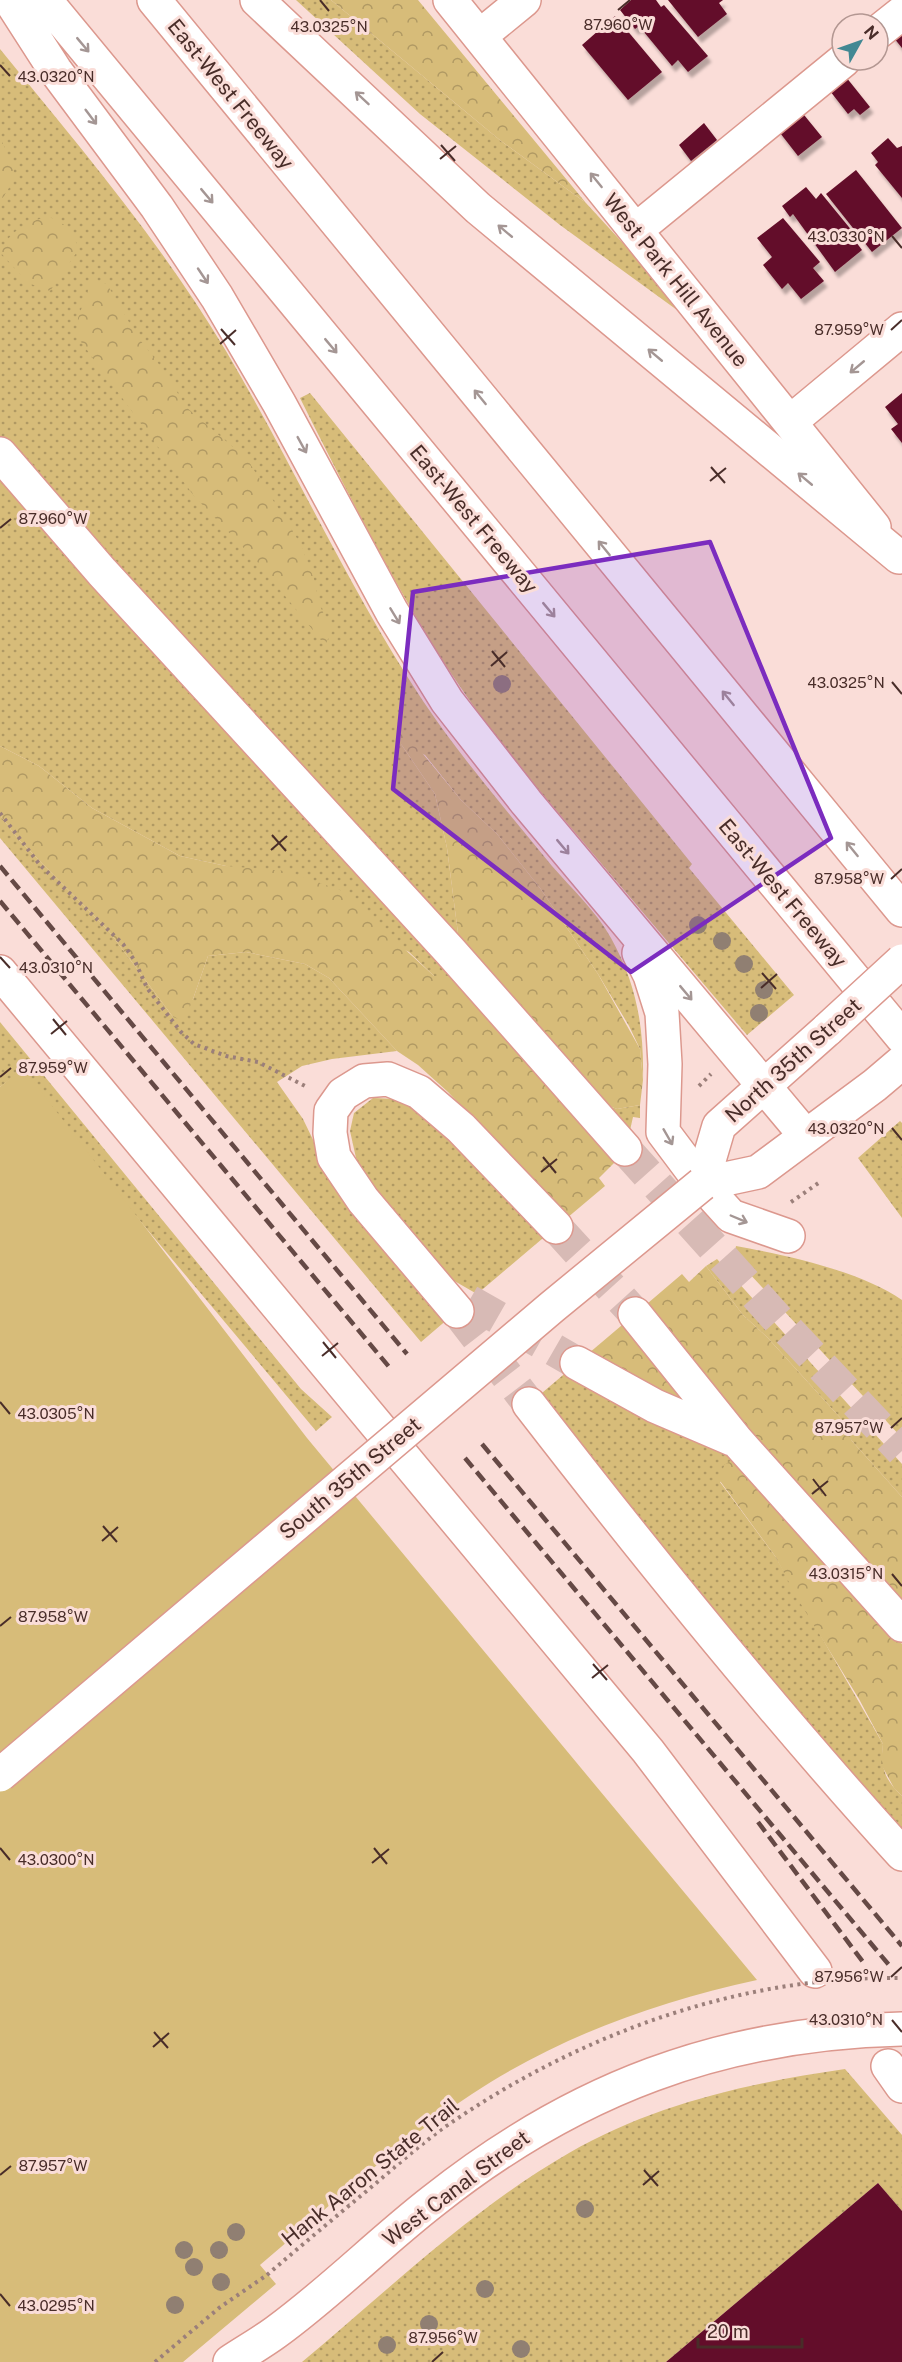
<svg xmlns="http://www.w3.org/2000/svg" width="902" height="2362" font-family="'Public Sans',sans-serif">
	<style>
		.grass { fill: url(#grass-dots) }
		.forest { fill: url(#forest-crowns) }
		.park { fill: #d7bc79 }
		.building { fill: #630f29; filter: url(#shadow) }
		.lines { fill: none; stroke-linecap: round; stroke-linejoin: round }
		.minor-tunnel { stroke: #d7bab5; stroke-width: 33; stroke-dasharray: 33 16; stroke-linecap: butt }
		.minor-casing { stroke: #dc988e; stroke-width: 36 }
		.major-casing { stroke: #dc988e; stroke-width: 36 }
		.highway-casing { stroke: #dc988e; stroke-width: 36 }
		.path { stroke: #9b7f7a; stroke-width: 4; stroke-dasharray: 3 4.5; stroke-linecap: butt }
		.minor { stroke: #fff; stroke-width: 33 }
		.major { stroke: #fff; stroke-width: 33 }
		.highway { stroke: #fff; stroke-width: 33 }
		.rail { stroke: #654945; stroke-width: 4.5; stroke-dasharray: 12 6; stroke-linecap: butt }
		.major-bridge-casing { stroke: #dc988e; stroke-width: 36; stroke-linecap: butt }
		.path-bridge { stroke: #9b7f7a; stroke-width: 4; stroke-dasharray: 3 4.5; stroke-linecap: butt }
		.major-bridge { stroke: #fff; stroke-width: 33 }
		.tree { fill: #907f72 }
		.oneway { stroke: #a49694 }
		.marked { fill: #7b2cbf; fill-opacity: 0.2; stroke: #7b2cbf; stroke-width: 4.5; stroke-linejoin: round }
		.ticks { fill: none; stroke: #492d29; stroke-width: 2 }
		.labels { text-anchor: middle; dominant-baseline: central; stroke-width: 6; stroke-linejoin: round; paint-order: stroke }
		.street-label { font-size: 21px; fill: #492d29; stroke: #faddd8 }
		.ticks-label { font-size: 15px; text-anchor: middle; fill: #492d29; stroke: #faddd8; stroke-width: 6; stroke-linejoin: round; paint-order: stroke }
	</style>
	<defs>
		<pattern id="grass-dots" width="8" height="8" patternUnits="userSpaceOnUse" patternTransform="scale(1.5)"><rect width="8" height="8" fill="#d7bc79"/><path d="M2 2h.1M6 6h.1" fill="none" stroke="#b09963" stroke-width="1.8" stroke-linecap="round"/></pattern>
		<pattern id="forest-crowns" width="20" height="18" patternUnits="userSpaceOnUse" patternTransform="scale(1.5)"><rect width="20" height="18" fill="#d7bc79"/><path d="M2 6a3 3 0 1 1 6 0M12 15a3 3 0 1 1 6 0" fill="none" stroke="#b09963"/></pattern>
		<filter id="shadow"><feDropShadow dx="3.5" dy="6" stdDeviation="1.5" flood-color="#0004"/></filter>
	</defs>
	<rect width="100%" height="100%" fill="#faddd8"/>
	<path class="grass" d="M296 0H331L501 141 586 203 699 326 560 225 420 114Z
		M0 49C79 146 161 242 226 351 294 466 349 589 423 701 462 759 508 812 552 866 572 889 596 911 611 938 637 985 644 1027 643 1080L640 1049 629 1026 598 974 540 888 497 834 461 800 425 755 401 744 435 794 447 848 460 949 0 439Z
		M310 393 692 864 689 868 794 995 747 1035 499 743C477 710 453 678 432 644 384 565 342 482 300 398Z
		M0 468 459 976H434L409 952 226 866 180 856 92 808 39 766 0 746Z
		M0 815 18 839 108 930 173 1017 193 999 208 956 246 952 305 964 329 978 397 1051 332 1059 302 1066 277 1082 303 1119 317 1148 449 1318 421 1342 0 838Z
		M0 1022 301 1389 332 1417 316 1431 17 1074 0 1087Z
		M373 1098 397 1099 428 1113 549 1233 477 1294 444 1275 372 1192 356 1158 350 1131 354 1113Z
		M591 1099 617 1109 640 1105V1118L633 1117 628 1139Z
		M900 1121 902 1123V1218L858 1158Z
		M736 1246C786 1255 860 1271 902 1300V1438L734 1257Z
		M717 1259 902 1464V1497L852 1441 844 1422 767 1337 743 1315 706 1266Z
		M569 1370 721 1444 750 1468 720 1482 775 1556 883 1744C881 1768 884 1779 902 1796V1838L536 1398Z
		M845 2069 902 2135V2211L878 2183 666 2362H302C387 2291 473 2208 569 2153 654 2104 749 2083 845 2069Z"/>
	<path class="forest" d="M331 0H418L586 203 501 141Z
		M0 136 16 177 0 202Z
		M48 216 70 228 79 249 50 291 28 283 0 252C12 229 24 224 48 216Z
		M91 282 107 284 137 336 165 372 186 407 247 459 300 543 314 579 319 604 332 631 325 645 259 564 194 496 76 335 78 318Z
		M400 726 461 800 497 834 540 888 598 974 640 1049 643 1080 640 1105 617 1109 591 1099 460 949 447 848 435 794 401 744 397 734Z
		M0 746 39 766 92 808 180 856 226 866 286 871 340 890 434 976H459L620 1157 599 1178 605 1186 567 1218 448 1092 418 1065 397 1051 329 978 305 964 246 952 208 956 193 999 182 1020 173 1017 108 930 18 839 0 815Z
		M706 1266 743 1315 767 1337 844 1422 852 1441 902 1497V1610L641 1309 682 1274 689 1282Z
		M628 1320 692 1406 582 1359Z
		M735 1458 902 1644V1796L894 1788 881 1764 883 1744 859 1699 799 1601 775 1556 720 1481 724 1465Z"/>
	<path class="park" d="M23 1068 307 1438 757 1980C656 2002 558 2037 472 2094 396 2144 329 2207 260 2265L276 2284 183 2362H0V1087Z"/>
	<path class="building" d="M631 0H656L661 7 664 5 708 56 688 72 678 60 672 66 639 26 635 29 620 10Z
		M668 0H723L719 3 727 14 698 37Z
		M615 16 662 72 628 100 582 45Z
		M902 23V48L890 33Z
		M846 77 870 107 860 115 854 109 848 114 830 91Z
		M800 110 822 137 798 156 777 129Z
		M704 123 717 140 691 161 679 145Z
		M888 138 897 148 902 146V198L875 165 878 162 871 153Z
		M856 170 902 228 872 252 826 194Z
		M806 187 816 199 821 193 853 232 850 234 862 250 835 272 793 214 790 217 782 206Z
		M783 218 820 262 813 268 824 281 801 299 788 283 782 289 763 265 772 257 757 238Z
		M902 393V443L891 429 898 424 885 407Z
		M878 2183 902 2211V2362H666Z"/>
	<g class="lines">
		<path class="minor-tunnel" d="M625 1149 782 1324 902 1451
			M556 1227 635 1314
			M469 1301 577 1363
			M457 1311 529 1404"/>
		<defs>
			<path id="minor" d="M450 0 874 527
				M878 32 902 13
				M480 36 524 0
				M636 230 844 60
				M790 422 902 329
				M0 454 102 572 450 951 625 1149
				M0 972 648 1751 815 1971
				M457 1311 363 1200 334 1157 330 1133 331 1111 343 1094 364 1081 388 1079 419 1092 461 1128 556 1227
				M635 1314 737 1441 902 1625
				M577 1363 655 1406 732 1439
				M529 1404C648 1558 771 1710 902 1854
				M888 2066 902 2086
				M230 2362C245 2352 261 2343 276 2332 331 2292 379 2243 433 2201 574 2089 721 2033 902 2029"/>
			<path id="major" d="M828 1029 719 1126 702 1184 758 1172 875 1085 902 1062"/>
			<path id="highway" d="M10 0 55 70 157 207 217 297 279 403 392 612 447 701 526 802 805 1135
				M45 0 902 1037
				M154 0 902 910
				M257 0 478 208 899 557
				M639 953 650 975 662 1013 665 1064 663 1132 702 1184 731 1216 788 1236"/>
		</defs>
		<use href="#minor" class="minor-casing"/>
		<use href="#major" class="major-casing"/>
		<use href="#highway" class="highway-casing"/>
		<path class="path" d="M0 813 40 865 123 944 135 961 147 988 181 1032 194 1044 226 1056 258 1062 307 1087
			M699 1086 711 1074
			M791 1202 820 1182
			M155 2362 219 2308 267 2275"/>
		<use href="#minor" class="minor"/>
		<use href="#major" class="major"/>
		<use href="#highway" class="highway"/>
		<path class="rail" d="M0 866 407 1354
			M0 901 390 1368
			M482 1444 902 1946
			M465 1458 889 1965
			M758 1822 866 1966"/>
		<defs>
			<path id="major-bridge" d="M828 1029 902 961
				M0 1775 552 1307 702 1184"/>
		</defs>
		<use href="#major-bridge" class="major-bridge-casing"/>
		<path class="path-bridge" d="M267 2275C303 2244 339 2214 375 2184 397 2165 419 2146 442 2129 575 2036 738 1975 902 1978"/>
		<use href="#major-bridge" class="major-bridge"/>
	</g>
	<g class="tree">
		<circle cx="502" cy="684" r="9"/>
		<circle cx="698" cy="925" r="9"/>
		<circle cx="722" cy="941" r="9"/>
		<circle cx="744" cy="964" r="9"/>
		<circle cx="764" cy="990" r="9"/>
		<circle cx="759" cy="1013" r="9"/>
		<circle cx="585" cy="2209" r="9"/>
		<circle cx="236" cy="2232" r="9"/>
		<circle cx="184" cy="2250" r="9"/>
		<circle cx="219" cy="2250" r="9"/>
		<circle cx="194" cy="2267" r="9"/>
		<circle cx="221" cy="2282" r="9"/>
		<circle cx="485" cy="2289" r="9"/>
		<circle cx="175" cy="2305" r="9"/>
		<circle cx="429" cy="2324" r="9"/>
		<circle cx="387" cy="2345" r="9"/>
		<circle cx="521" cy="2349" r="9"/>
	</g>
	<defs><path id="oneway-shaft" d="M-6 0H5M1.5-3L5.5 0L1.5 3" fill="none" stroke-width="1.6" stroke-linecap="round" stroke-linejoin="round" transform="scale(1.5)"/></defs>
	<g class="oneway">
		<use href="#oneway-shaft" transform="translate(83 45) rotate(50)"/>
		<use href="#oneway-shaft" transform="translate(362 98) rotate(-137)"/>
		<use href="#oneway-shaft" transform="translate(91 117) rotate(53)"/>
		<use href="#oneway-shaft" transform="translate(596 180) rotate(-129)"/>
		<use href="#oneway-shaft" transform="translate(207 196) rotate(50)"/>
		<use href="#oneway-shaft" transform="translate(505 231) rotate(-140)"/>
		<use href="#oneway-shaft" transform="translate(203 276) rotate(56)"/>
		<use href="#oneway-shaft" transform="translate(331 346) rotate(50)"/>
		<use href="#oneway-shaft" transform="translate(655 355) rotate(-140)"/>
		<use href="#oneway-shaft" transform="translate(857 367) rotate(140)"/>
		<use href="#oneway-shaft" transform="translate(480 397) rotate(-129)"/>
		<use href="#oneway-shaft" transform="translate(302 445) rotate(61)"/>
		<use href="#oneway-shaft" transform="translate(805 479) rotate(-140)"/>
		<use href="#oneway-shaft" transform="translate(604 548) rotate(-129)"/>
		<use href="#oneway-shaft" transform="translate(549 610) rotate(50)"/>
		<use href="#oneway-shaft" transform="translate(395 616) rotate(59)"/>
		<use href="#oneway-shaft" transform="translate(728 698) rotate(-129)"/>
		<use href="#oneway-shaft" transform="translate(563 847) rotate(50)"/>
		<use href="#oneway-shaft" transform="translate(852 849) rotate(-129)"/>
		<use href="#oneway-shaft" transform="translate(686 993) rotate(50)"/>
		<use href="#oneway-shaft" transform="translate(668 1137) rotate(60)"/>
		<use href="#oneway-shaft" transform="translate(739 1219) rotate(23)"/>
	</g>
	<path class="marked" d="M710 542 831 838 631 972 393 789 413 592Z"/>
	<path class="ticks" d="M320 0 329 11M618 10 630 0M0 65 10 76M441 145 455 161M440 159 456 146M892 236 902 248M221 329 235 345M891 330 902 320M220 344 236 330M711 467 725 483M710 481 726 468M0 528 11 519M492 651 505 667M491 666 507 652M892 682 902 694M272 835 286 851M271 850 287 836M891 879 902 869M0 957 10 968M762 973 776 989M761 988 777 974M53 1019 66 1035M51 1034 67 1021M0 1077 11 1068M892 1128 902 1140M543 1157 556 1173M541 1172 557 1159M323 1342 336 1358M322 1356 338 1343M0 1402 10 1414M891 1428 902 1418M813 1479 826 1496M812 1494 828 1481M103 1526 117 1542M102 1541 118 1527M892 1574 902 1586M0 1626 11 1617M593 1664 607 1680M592 1678 608 1665M0 1848 10 1860M374 1848 387 1864M372 1863 389 1849M891 1977 902 1967M892 2020 902 2032M154 2032 168 2048M153 2047 169 2033M644 2170 658 2186M0 2175 11 2166M643 2185 659 2171M0 2294 10 2306M432 2362 443 2352"/>
	<g class="labels">
		<g class="street-label">
			<text transform="translate(231 94) rotate(51)">East-West Freeway</text>
			<text transform="translate(676 280) rotate(51)">West Park Hill Avenue</text>
			<text transform="translate(474 519) rotate(50)">East-West Freeway</text>
			<text transform="translate(783 893) rotate(50)">East-West Freeway</text>
			<text transform="translate(793 1060) rotate(-42)">North 35th Street</text>
			<text transform="translate(350 1478) rotate(-40)">South 35th Street</text>
			<text transform="translate(370 2172) rotate(-39)">Hank Aaron State Trail</text>
			<text transform="translate(456 2188) rotate(-37)">West Canal Street</text>
		</g>
	</g>
	<g class="ticks-label">
		<text x="618" y="30">87.960°W</text>
		<text x="329" y="32">43.0325°N</text>
		<text x="56" y="82">43.0320°N</text>
		<text x="846" y="242">43.0330°N</text>
		<text x="849" y="335">87.959°W</text>
		<text x="53" y="524">87.960°W</text>
		<text x="846" y="688">43.0325°N</text>
		<text x="849" y="884">87.958°W</text>
		<text x="56" y="973">43.0310°N</text>
		<text x="53" y="1073">87.959°W</text>
		<text x="846" y="1134">43.0320°N</text>
		<text x="56" y="1419">43.0305°N</text>
		<text x="849" y="1433">87.957°W</text>
		<text x="846" y="1579">43.0315°N</text>
		<text x="53" y="1622">87.958°W</text>
		<text x="56" y="1865">43.0300°N</text>
		<text x="849" y="1982">87.956°W</text>
		<text x="846" y="2025">43.0310°N</text>
		<text x="53" y="2171">87.957°W</text>
		<text x="56" y="2311">43.0295°N</text>
		<text x="443" y="2343">87.956°W</text>
	</g>
	<g transform="translate(860 42) rotate(50)"><circle r="28" fill="#faddd8" stroke="#b39792" stroke-width="1.5"/>
	<path d="M0-4.5L10 22L0 15L-10 22Z" fill="#428893"/>
	<text y="-9" font-size="16" font-weight="bold" text-anchor="middle" fill="#492d29">N</text>
	</g>
	<path d="M698 2338v9h104v-9" fill="none" stroke="#492d29" stroke-width="3"/>
	<text x="707" y="2338" font-size="18" fill="#492d29" stroke="#faddd8" stroke-width="4.5" paint-order="stroke">20 m</text>
</svg>
